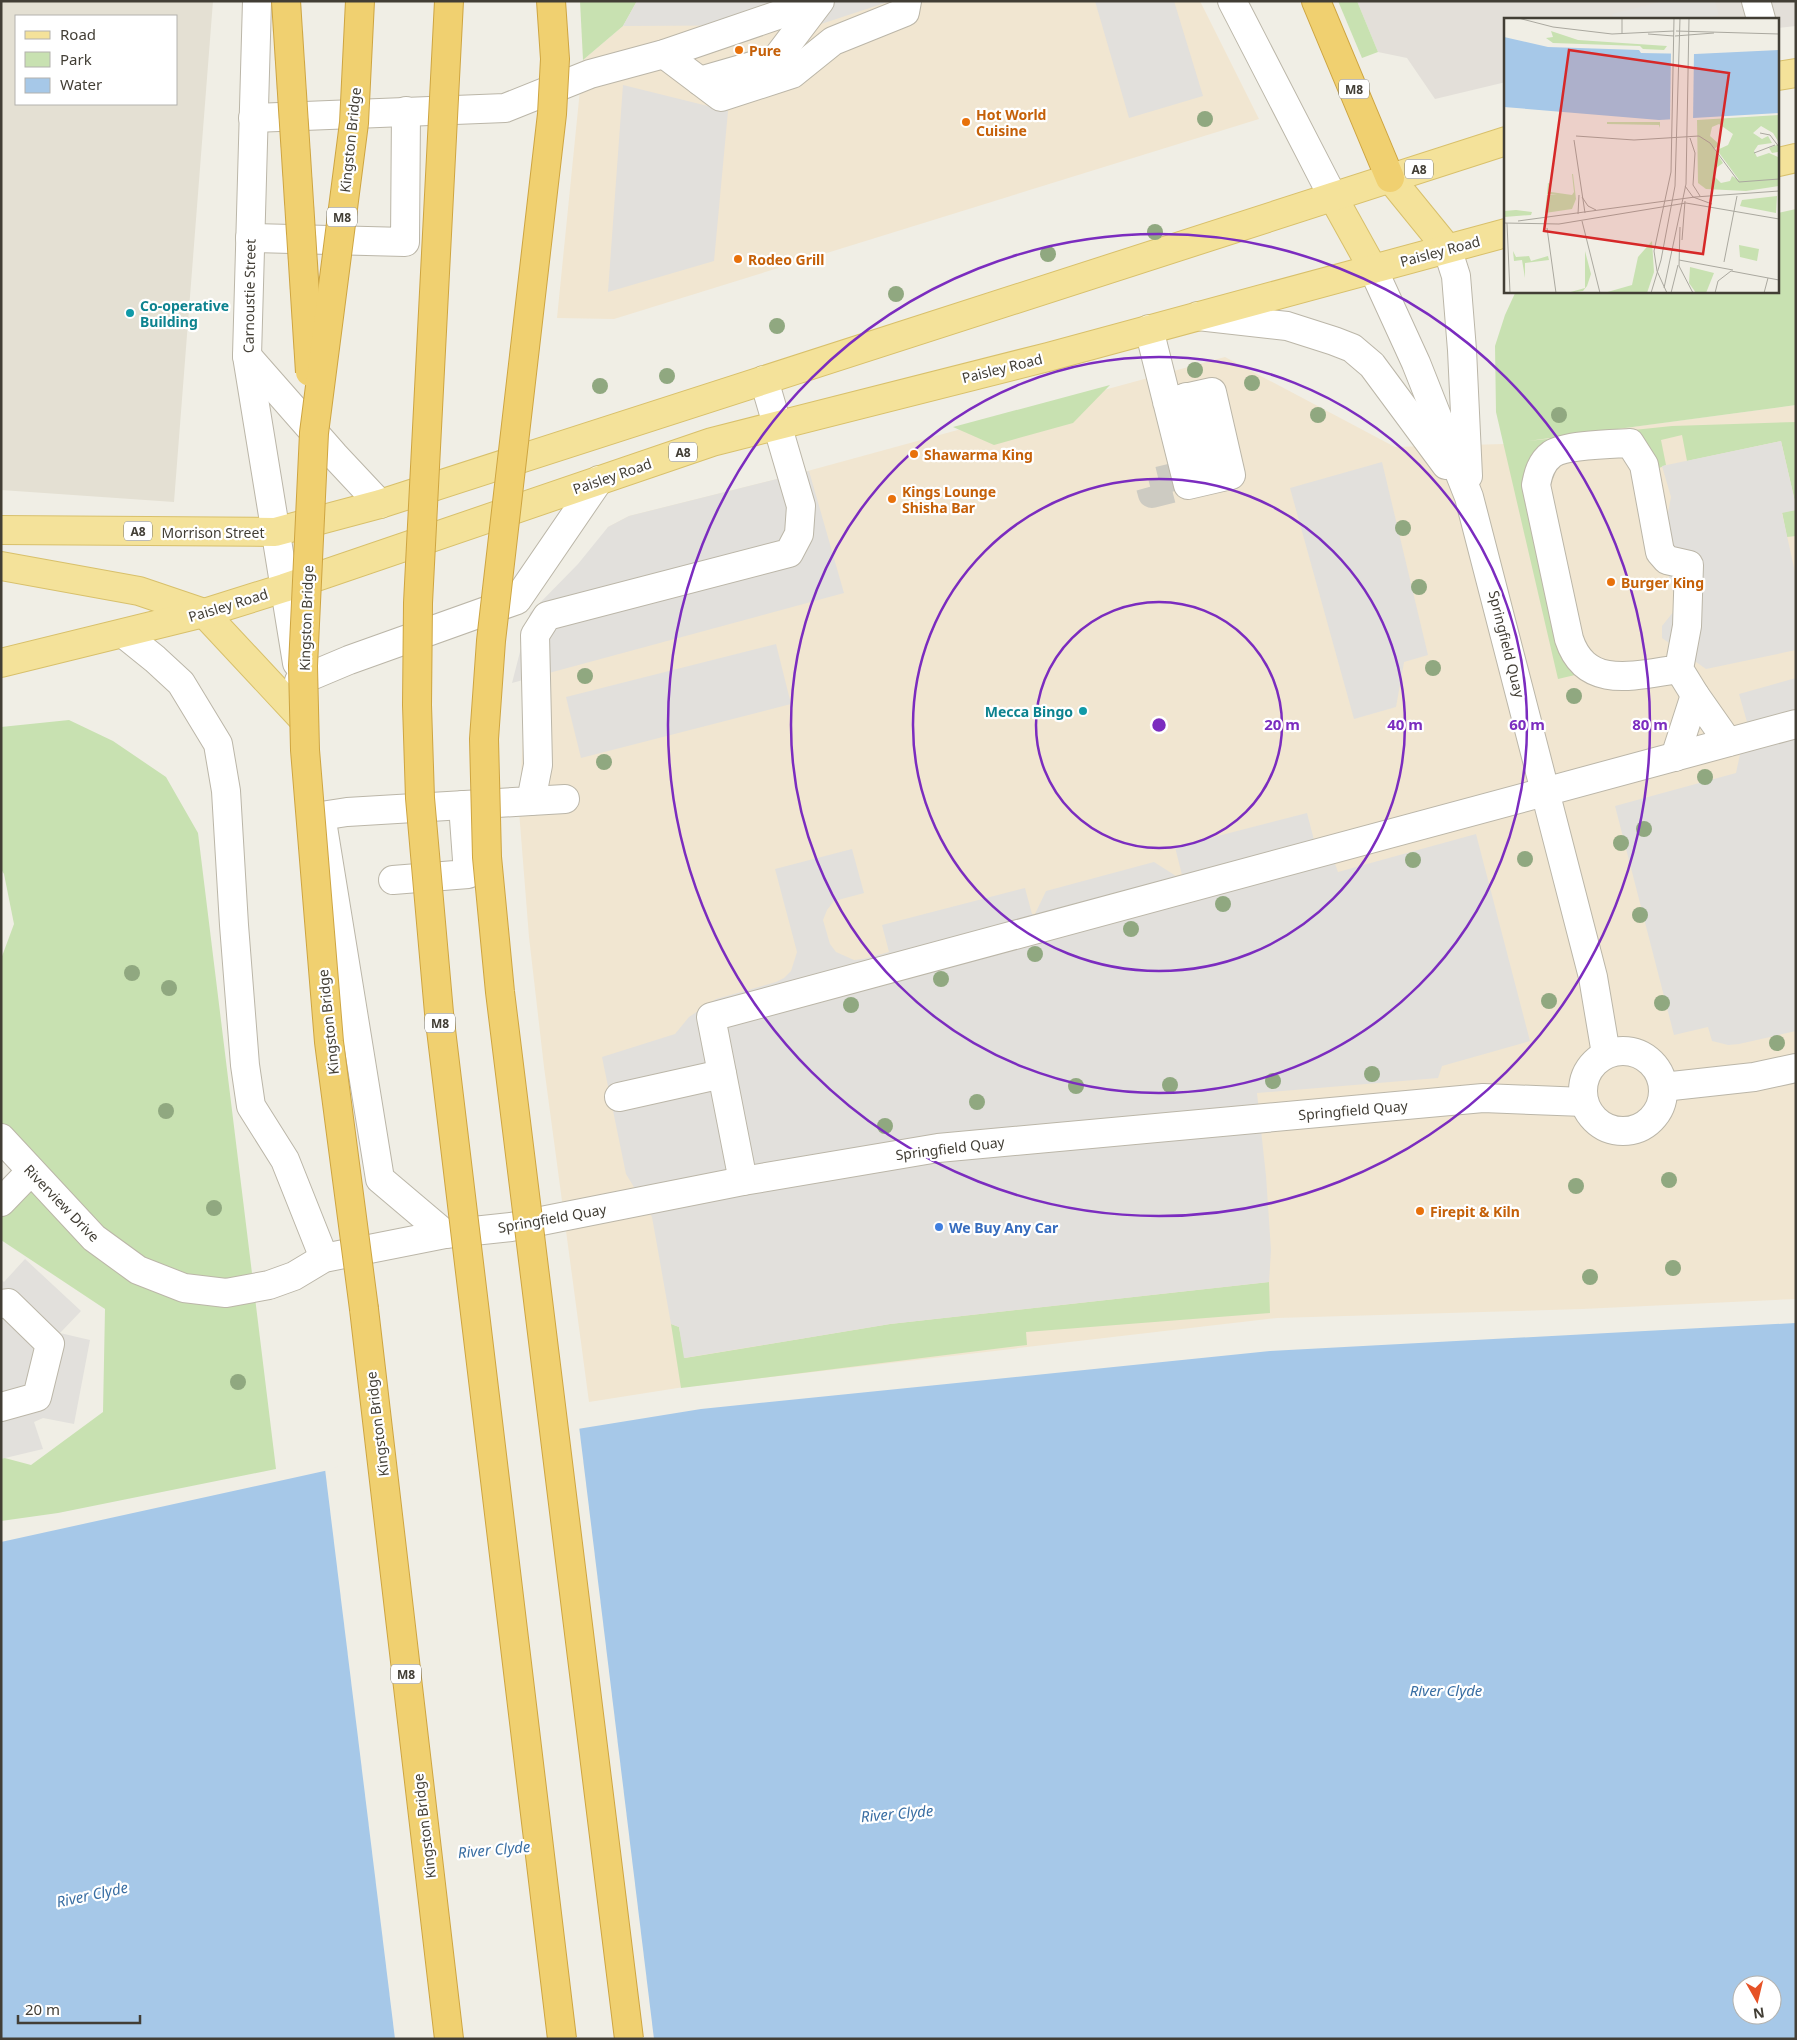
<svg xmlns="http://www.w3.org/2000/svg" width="1797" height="2040" font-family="'Noto Sans',sans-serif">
  <rect width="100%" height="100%" fill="#f0eee5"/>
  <path fill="#e4e0d3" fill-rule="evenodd" d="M1,1H213L174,502L1,490ZM16,16H176V104H16Z"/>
  <g fill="#f1e6d1">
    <polygon points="637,1 1200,1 1259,119 614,319 557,318 583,60 623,26"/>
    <polygon points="1225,357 1395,447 1504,444 1796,405 1796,1299 1582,1309 1277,1318 684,1387 589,1402 544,1067 529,937 519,811 526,680 608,527 629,516 793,475"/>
  </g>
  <polygon fill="#e3dfd9" points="1357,1 1796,1 1796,26 1778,28 1778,19 1506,19 1506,82 1435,99 1407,58 1378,52"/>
  <g fill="#c8e1b1">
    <polygon points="580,1 637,1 623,26 583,60"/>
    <polygon points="1338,1 1357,1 1378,52 1362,58"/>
    <path d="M1796,209V405L1528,441L1672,426L1796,422V506L1781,441L1687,461L1682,435L1661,440L1666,465L1650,472L1641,437L1537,452C1527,463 1523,472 1522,487L1558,649L1562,659L1575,675L1558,679L1496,412L1495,346L1505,315L1516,291H1778V213Z"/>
    <polygon points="1110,385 1073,423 994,445 953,427"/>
    <polygon points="1796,510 1796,536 1787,537 1782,512"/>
    <polygon points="69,720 113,741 166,777 198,833 276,1469 58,1513 1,1521 1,1457 31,1465 103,1412 105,1309 1,1240 1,1217 45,1174 1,1126 1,959 14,924 4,874 1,869 1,727"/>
    <polygon points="1269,1282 1270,1313 1026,1332 1027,1345 681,1388 671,1324 679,1327 685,1358 890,1324"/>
  </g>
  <g fill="#e2e0dc">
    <polygon points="637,1 891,1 818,25 623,26"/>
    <polygon points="1095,1 1174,1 1203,96 1129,118"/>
    <polygon points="1663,1 1715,1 1719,15 1702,19 1613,19 1612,14"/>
    <polygon points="623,85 728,111 714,261 608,292"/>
    <polygon points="1781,441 1796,506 1796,510 1782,513 1796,577 1796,650 1706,669 1662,638 1662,626 1674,611 1676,604 1668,572 1667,518 1671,497 1662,466"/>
    <polygon points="1382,462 1428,655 1404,662 1396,707 1354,719 1290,488"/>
    <polygon points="809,471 844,593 512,683 530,613 578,564 608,527 629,516"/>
    <polygon points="776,644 791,704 581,758 566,697"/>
    <polygon points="1796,678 1796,1031 1739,1044 1728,1045 1712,1041 1708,1027 1674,1035 1615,806 1736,773 1747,722 1739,694"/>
    <polygon points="1307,813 1314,840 1329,847 1338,872 1476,834 1530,1041 1442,1066 1438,1078 1257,1093 1266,1176 1271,1250 1269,1282 890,1324 684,1358 679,1327 671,1324 652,1217 626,1174 602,1057 675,1034 689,1017 716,999 776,982 784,978 791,971 797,952 775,869 852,849 864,893 834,901 827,910 823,920 830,944 836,952 854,960 863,959 889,952 882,925 1025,888 1032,914 1035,914 1046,891 1154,862 1176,876 1182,875 1175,847"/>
    <polygon points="25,1259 81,1311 60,1333 90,1340 74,1424 43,1418 34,1422 43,1449 1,1459 1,1279 4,1282"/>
  </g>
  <path fill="#a6c8e8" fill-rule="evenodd" d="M1796,1323V2039H1V1542L338,1468L701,1409L1270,1351ZM1742,1985H1772V2015H1742Z"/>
  <polygon fill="#f0eee5" points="579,1426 654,2039 395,2039 325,1469"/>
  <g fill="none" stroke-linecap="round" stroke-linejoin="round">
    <polyline stroke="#cdcbc2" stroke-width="28" stroke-dasharray="28 14" stroke-linecap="butt" points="1186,474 1149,483 1152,494 1188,485"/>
    <g stroke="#bbb6a8" stroke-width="30">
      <g id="minor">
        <polyline points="257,1 247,356 297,663"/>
        <polyline points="1232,1 1333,197"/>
        <polyline points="1756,1 1761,19"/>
        <polyline points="664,54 721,97 792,74 833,41 905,12 907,1"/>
        <polyline points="700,81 776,59 820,1"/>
        <polyline points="253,118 505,108 590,74 664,54 819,1"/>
        <polyline points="250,238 405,242 406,111"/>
        <polyline points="1447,248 1456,276 1462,350 1468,476"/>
        <polyline points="1373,269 1416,363 1469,497 1593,977 1606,1054"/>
        <polyline points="1198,316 1287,326 1334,341 1352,348 1372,365 1446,465"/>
        <polyline points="1149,329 1188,485 1231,475 1212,392 1167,402"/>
        <polyline points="247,356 334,455 380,504"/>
        <polyline points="1186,397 1202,464"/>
        <polyline points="124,634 155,659 181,683 218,744 226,791 234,925 245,1065 251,1106 285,1160 324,1258"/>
        <path d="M1679,669C1636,675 1586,691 1569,639L1536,485C1538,474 1541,462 1552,454C1565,445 1612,444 1630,443L1644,465L1660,552L1667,560L1689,565L1687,626L1679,669L1695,695"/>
        <polyline points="299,681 349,660 517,600 599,480"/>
        <polyline points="1675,757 1695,695 1728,742"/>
        <polyline points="531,801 565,799"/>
        <polyline points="321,816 347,812 531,801 538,765 535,635 547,616 789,553 799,534 801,506 764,380"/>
        <polyline points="322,821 380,1179 445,1234"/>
        <polyline points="393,880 468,874 463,805"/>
        <circle cx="1623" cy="1091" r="40"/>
        <polyline points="1663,1087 1754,1077 1796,1068"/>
        <polyline points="619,1097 722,1074"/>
        <polyline points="1,1138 94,1238 138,1270 184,1288 226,1293 269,1285 294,1276 324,1258 445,1234 511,1227 743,1181 938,1148 1483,1098 1584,1102"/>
        <polyline points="743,1181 711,1017 1796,724"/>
        <polyline points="1,1202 31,1171"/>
        <polyline points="1,1304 8,1303 50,1344 37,1397 1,1407"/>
      </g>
    </g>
    <g stroke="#d8c06b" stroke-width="30">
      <g id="major">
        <polyline points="1778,76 1796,73"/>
        <polyline points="1778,162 1796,158"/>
        <polyline points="1390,178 1447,248"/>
        <polyline points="1333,197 1373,269"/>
        <polyline points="1,530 275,532 380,504 1506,141"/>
        <polyline points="1,566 139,591 204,613 301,717"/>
        <polyline points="1,663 204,613 284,588 712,442 1048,357 1506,233"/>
      </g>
    </g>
    <g stroke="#cea541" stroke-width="30">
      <g id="highway">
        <polyline points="1316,1 1390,178"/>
        <polyline points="364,1309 449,2039"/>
      </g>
    </g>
    <use href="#minor" stroke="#fff" stroke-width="28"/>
    <use href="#major" stroke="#f4e29a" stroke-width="28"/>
    <use href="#highway" stroke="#f0d070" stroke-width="28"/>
    <g stroke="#cea541" stroke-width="30" stroke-linecap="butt">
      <g id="highway-bridge">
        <polyline points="286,1 310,372"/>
        <polyline points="360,1 354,123 314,433 303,666 305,750 329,1042 364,1309"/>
        <polyline points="449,1 418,603 417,705 420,798 439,1013 562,2039"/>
        <polyline points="551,1 555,59 552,114 491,641 484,739 487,857 500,992 629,2039"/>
      </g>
    </g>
    <use href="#highway-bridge" stroke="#f0d070" stroke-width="28"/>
  </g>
  <g fill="#90a880">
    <circle cx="1205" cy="119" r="8"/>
    <circle cx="1155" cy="232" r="8"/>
    <circle cx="1048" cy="254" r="8"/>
    <circle cx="896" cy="294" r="8"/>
    <circle cx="777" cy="326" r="8"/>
    <circle cx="1195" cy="370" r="8"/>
    <circle cx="667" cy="376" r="8"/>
    <circle cx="1252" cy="383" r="8"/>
    <circle cx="600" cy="386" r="8"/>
    <circle cx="1318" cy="415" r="8"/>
    <circle cx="1559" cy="415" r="8"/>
    <circle cx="1403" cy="528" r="8"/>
    <circle cx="1419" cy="587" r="8"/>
    <circle cx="1433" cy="668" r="8"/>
    <circle cx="585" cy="676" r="8"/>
    <circle cx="1574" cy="696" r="8"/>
    <circle cx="604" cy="762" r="8"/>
    <circle cx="1705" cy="777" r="8"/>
    <circle cx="1644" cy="829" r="8"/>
    <circle cx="1621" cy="843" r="8"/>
    <circle cx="1525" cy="859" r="8"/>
    <circle cx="1413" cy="860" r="8"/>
    <circle cx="1223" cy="904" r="8"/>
    <circle cx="1640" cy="915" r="8"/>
    <circle cx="1131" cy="929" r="8"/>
    <circle cx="1035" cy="954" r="8"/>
    <circle cx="132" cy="973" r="8"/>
    <circle cx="941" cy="979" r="8"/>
    <circle cx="169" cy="988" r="8"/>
    <circle cx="1549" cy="1001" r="8"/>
    <circle cx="1662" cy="1003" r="8"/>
    <circle cx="851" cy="1005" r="8"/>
    <circle cx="1777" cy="1043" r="8"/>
    <circle cx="1372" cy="1074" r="8"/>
    <circle cx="1273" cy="1081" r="8"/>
    <circle cx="1170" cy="1085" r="8"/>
    <circle cx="1076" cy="1086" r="8"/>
    <circle cx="977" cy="1102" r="8"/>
    <circle cx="166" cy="1111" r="8"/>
    <circle cx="885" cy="1126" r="8"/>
    <circle cx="1669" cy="1180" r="8"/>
    <circle cx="1576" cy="1186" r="8"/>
    <circle cx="214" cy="1208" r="8"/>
    <circle cx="1673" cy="1268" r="8"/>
    <circle cx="1590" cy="1277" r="8"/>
    <circle cx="238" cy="1382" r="8"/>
  </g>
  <g fill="none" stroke="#7b2cbf" stroke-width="2.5">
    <circle cx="1159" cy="725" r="123"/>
    <circle cx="1159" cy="725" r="246"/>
    <circle cx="1159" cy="725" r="368"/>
    <circle cx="1159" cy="725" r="491"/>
  </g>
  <g fill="#e8710a" stroke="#fff" stroke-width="2">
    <circle cx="739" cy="50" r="5"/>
    <circle cx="966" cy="122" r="5"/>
    <circle cx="738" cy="259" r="5"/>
    <circle cx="914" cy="454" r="5"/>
    <circle cx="892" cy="499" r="5"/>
    <circle cx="1611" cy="582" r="5"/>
    <circle cx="1420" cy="1211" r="5"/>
  </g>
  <g fill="#0f9aa8" stroke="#fff" stroke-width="2">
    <circle cx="130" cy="313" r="5"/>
    <circle cx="1083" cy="711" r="5"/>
  </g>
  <circle fill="#3f7fe0" stroke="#fff" stroke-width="2" cx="939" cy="1227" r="5"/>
  <g text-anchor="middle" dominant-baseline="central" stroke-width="4.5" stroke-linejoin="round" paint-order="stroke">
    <g fill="#fff" stroke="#7b7872" stroke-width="1">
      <rect x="1339" y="79.5" width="30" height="19" rx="4"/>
      <rect x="1405" y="159.5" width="28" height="19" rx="4"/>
      <rect x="327" y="207.5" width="30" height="19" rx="4"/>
      <rect x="669" y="442.5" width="28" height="19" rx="4"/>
      <rect x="124" y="521.5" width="28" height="19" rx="4"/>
      <rect x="425" y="1013.5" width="30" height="19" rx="4"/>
      <rect x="391" y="1664.5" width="30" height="19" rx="4"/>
    </g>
    <g font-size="12" font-weight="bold" fill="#423e35">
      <text x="1354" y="89">M8</text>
      <text x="1419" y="169">A8</text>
      <text x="342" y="217">M8</text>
      <text x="683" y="452">A8</text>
      <text x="138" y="531">A8</text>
      <text x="440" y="1023">M8</text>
      <text x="406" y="1674">M8</text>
    </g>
    <g font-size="14" font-weight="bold" fill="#c56008" stroke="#fff" text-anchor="start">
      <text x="749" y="50">Pure</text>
      <text x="976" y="114">Hot World<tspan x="976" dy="16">Cuisine</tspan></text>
      <text x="748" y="259">Rodeo Grill</text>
      <text x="924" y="454">Shawarma King</text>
      <text x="902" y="491">Kings Lounge<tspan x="902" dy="16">Shisha Bar</tspan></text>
      <text x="1621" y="582">Burger King</text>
      <text x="1430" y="1211">Firepit &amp; Kiln</text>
    </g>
    <g font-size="14" fill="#423e35" stroke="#fff">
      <text transform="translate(350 140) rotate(-84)">Kingston Bridge</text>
      <text transform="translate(1440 251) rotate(-15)">Paisley Road</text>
      <text transform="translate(249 296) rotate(-89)">Carnoustie Street</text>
      <text transform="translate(1002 368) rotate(-14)">Paisley Road</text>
      <text transform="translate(612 476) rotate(-19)">Paisley Road</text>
      <text x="213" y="532">Morrison Street</text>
      <text transform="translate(228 605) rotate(-17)">Paisley Road</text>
      <text transform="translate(306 618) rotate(-88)">Kingston Bridge</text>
      <text transform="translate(1507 644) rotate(76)">Springfield Quay</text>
      <text transform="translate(328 1022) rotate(-96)">Kingston Bridge</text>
      <text transform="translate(1353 1110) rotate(-5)">Springfield Quay</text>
      <text transform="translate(950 1148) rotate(-7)">Springfield Quay</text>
      <text transform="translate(62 1203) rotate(46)">Riverview Drive</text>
      <text transform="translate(552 1218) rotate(-10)">Springfield Quay</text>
      <text transform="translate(377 1424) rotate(-97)">Kingston Bridge</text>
      <text transform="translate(424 1826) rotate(-97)">Kingston Bridge</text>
    </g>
    <g font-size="14" font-weight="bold" fill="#0d838f" stroke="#fff" text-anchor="start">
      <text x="140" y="305">Co-operative<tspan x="140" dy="16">Building</tspan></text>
      <text x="1073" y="711" text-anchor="end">Mecca Bingo</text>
    </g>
    <g font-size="14" font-weight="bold" fill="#366cbe" stroke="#fff" text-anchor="start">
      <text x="949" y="1227">We Buy Any Car</text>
    </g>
    <g font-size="15" font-style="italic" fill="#396ea3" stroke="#fff">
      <text x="1446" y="1690">River Clyde</text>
      <text transform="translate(897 1813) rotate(-5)">River Clyde</text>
      <text transform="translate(494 1849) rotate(-5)">River Clyde</text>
      <text transform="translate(92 1894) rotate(-12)">River Clyde</text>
    </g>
  </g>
  <g transform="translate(1504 18)">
    <rect width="275" height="275" fill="#f0eee5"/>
    <path d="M47,13L74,22L163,28L160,32L139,31L136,28L49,25L42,20L49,19ZM275,97V125L269,115L257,108L249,115L258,121L264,118L268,125L254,127L250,133L253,139L265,135L274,139V134L268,135L265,130L275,126V168L242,173L202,171L194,165L193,102ZM215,106L229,116L224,127L213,132L235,162L228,158L226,163L217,165L210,158L212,150L219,145L210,131L216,127L206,118L208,109ZM103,104H156V110L155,107L103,106ZM68,156H69L72,181L68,191L41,195L43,177H53L43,176L44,165L47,166V174L68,177L70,174ZM273,178L272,195L236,188L238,182ZM12,192L28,194L27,197L0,199V193ZM148,223L150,254L143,275H100L128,267L134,239ZM235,227L255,231L253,243L236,239ZM9,233L12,239L25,238L27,243L44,238L45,242L21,245V260L18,242L10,243ZM81,233L87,256L83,268L79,273L63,275L81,270ZM186,249L210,255L202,275H192L185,265Z" fill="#c8e1b1" fill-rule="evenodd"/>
    <path d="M0,19L44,29L135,32L137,35L191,36L275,32V95L155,102L0,89Z" fill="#a6c8e8"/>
    <path d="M167,33L190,34L189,104H166Z" fill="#f0eee5"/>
    <path fill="none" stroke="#aaa89f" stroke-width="1" d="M14,0L49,9L108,16L170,13M118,0V16M172,13L275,16M144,16L170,18M171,18L210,15M256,115L266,117L275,129M72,118L130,122L195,118L206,125L235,164L275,161M186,120L191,135L189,167L196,178M70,122L81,195M250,135L271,127M181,168L189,179L208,186M78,179L84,188L92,192M74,196L75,177M14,203L191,179L275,173M78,203L96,275M0,205L55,206L182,185L275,201M3,205L6,275M176,209L175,248L189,275M43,210L52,275M178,222L181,183M175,242L229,252M220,244L233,178M160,270L182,166L185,0M147,275L157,242L171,168L176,0M163,275L153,253L150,233L167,154L170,0M167,275L174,247M211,275L214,263L227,253L275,262M260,275L264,260"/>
    <path fill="#d62828" fill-opacity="0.15" stroke="#d62828" stroke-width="2.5" d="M65,32L225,55L199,236L40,213Z"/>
    <rect width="275" height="275" fill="none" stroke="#423e35" stroke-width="2.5"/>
  </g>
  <circle cx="1159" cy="725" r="8" fill="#7b2cbf" stroke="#fff" stroke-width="2.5"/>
  <g font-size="15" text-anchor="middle" font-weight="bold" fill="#7b2cbf" stroke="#fff" stroke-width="4.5" stroke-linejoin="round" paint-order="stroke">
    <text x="1282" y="730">20 m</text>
    <text x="1405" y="730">40 m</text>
    <text x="1527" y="730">60 m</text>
    <text x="1650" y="730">80 m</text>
  </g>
  <rect width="1797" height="2040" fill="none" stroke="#423e35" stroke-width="5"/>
  <rect x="15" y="15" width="162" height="90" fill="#ffffff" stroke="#b3b2ae"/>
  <rect x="25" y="31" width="25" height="8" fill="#f4e29a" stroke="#b3b2ae"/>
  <text x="60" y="40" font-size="15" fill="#423e35">Road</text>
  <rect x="25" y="52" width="25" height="15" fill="#c8e1b1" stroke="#b3b2ae"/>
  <text x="60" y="65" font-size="15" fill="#423e35">Park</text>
  <rect x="25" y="78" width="25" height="15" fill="#a6c8e8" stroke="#b3b2ae"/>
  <text x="60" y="90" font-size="15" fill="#423e35">Water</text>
  <g transform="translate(1757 2000) rotate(172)"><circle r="24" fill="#ffffff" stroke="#b3b2ae"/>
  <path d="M0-4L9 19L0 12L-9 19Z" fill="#e65226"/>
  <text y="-8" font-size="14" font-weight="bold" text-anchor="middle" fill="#423e35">N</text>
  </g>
  <path d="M18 2015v8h122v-8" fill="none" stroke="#423e35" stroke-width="2.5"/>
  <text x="25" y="2015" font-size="15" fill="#423e35" stroke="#ffffff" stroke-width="4" paint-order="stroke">20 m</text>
</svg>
